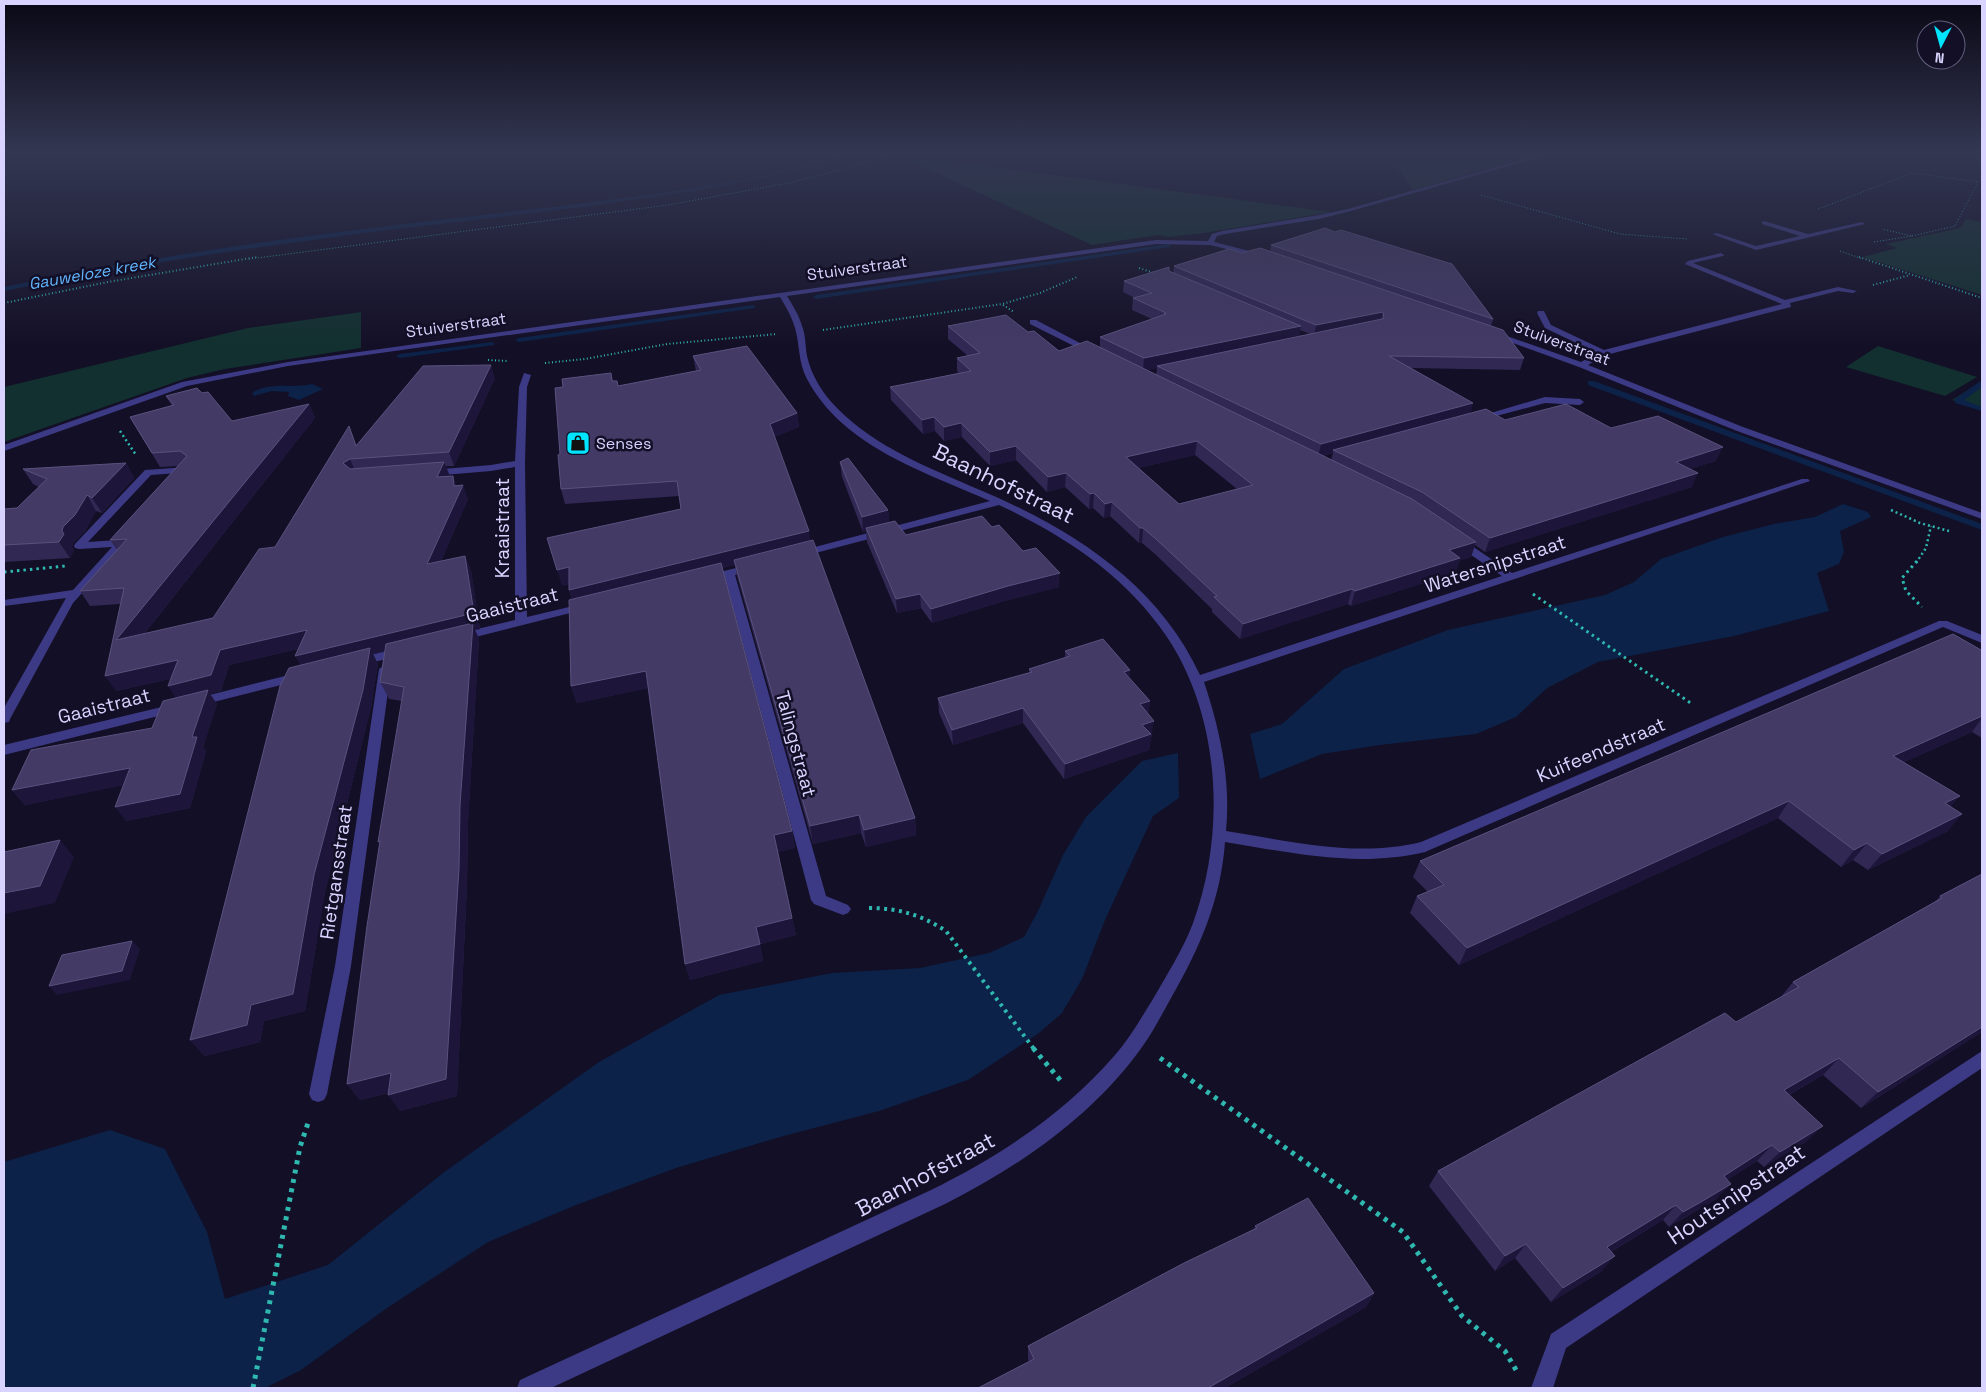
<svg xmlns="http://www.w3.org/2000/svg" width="1986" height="1392" font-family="'Space Grotesk',sans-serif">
  <rect width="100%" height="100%" fill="#130f26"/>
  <g fill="#12302f">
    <polygon points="1387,152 1544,152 1413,190"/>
    <polygon points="918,157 1331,212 1204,233 1168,237 1158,235 1092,245 911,161"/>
    <polygon points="1966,219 1982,222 1982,295 1863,257 1897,248 1886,244 1960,228"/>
    <polygon points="361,312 361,348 225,369 187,378 4,442 4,387 248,328"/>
    <polygon points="1878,346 1977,377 1945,396 1846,367"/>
    <polygon points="1982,381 1982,410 1952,400"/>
  </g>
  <g fill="#0c2248">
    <path d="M312,384L323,389L299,400L288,396L289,392L272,391L254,396L252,393C270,381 293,389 312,384Z"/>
    <polygon points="1843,504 1868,512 1871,517 1840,531 1844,552 1839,564 1817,573 1829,611 1734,636 1598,662 1547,688 1516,717 1476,734 1380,745 1322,754 1260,779 1250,734 1282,724 1344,669 1448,630 1605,595 1634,582 1661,559 1723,537 1774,524 1815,517"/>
    <polygon points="1178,753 1179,798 1153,816 1105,920 1082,979 1062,1013 1039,1033 968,1080 879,1111 780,1137 676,1168 576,1205 488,1242 387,1308 301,1370 265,1388 4,1388 4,1162 110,1130 165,1149 207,1232 225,1299 328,1265 443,1173 599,1062 719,995 832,973 920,968 989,953 1024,937 1038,911 1063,855 1086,817 1142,761"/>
  </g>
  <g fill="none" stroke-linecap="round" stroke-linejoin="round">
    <g fill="#0c2248" fill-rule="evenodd">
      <path d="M856,152H863L776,175L693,191L583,207L364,233L233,251L118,269L4,291V287C123,262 243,244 364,229C492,213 620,202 747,179C784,172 820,161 856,152Z"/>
      <polygon points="1168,244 1170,245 1170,247 816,299 813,297 816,295"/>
      <polygon points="753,305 755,306 755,308 519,342 515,340 519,338"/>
      <polygon points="492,342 494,343 494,345 400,358 396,356 400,354"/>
      <polygon points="1588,381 1594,381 1982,524 1982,530 1588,385"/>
      <polygon points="1979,382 1982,382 1982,387 1964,400 1982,407 1982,411 1955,403 1955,399"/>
    </g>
    <g stroke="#2fb8b0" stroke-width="1" stroke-dasharray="1 2" stroke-linecap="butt">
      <polyline points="1385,152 1400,174"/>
      <polyline points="1973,156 1982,163"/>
      <polyline points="1481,195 1620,234 1687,239"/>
      <polyline points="1818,209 1912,173 1978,182"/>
      <polyline points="1912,236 1955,226 1978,182 1982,178"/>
      <polyline points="1874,242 1912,236 1882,229"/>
      <polyline points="1840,251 1863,259"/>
      <polyline points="249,259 668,205 789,183 909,152"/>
    </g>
    <g stroke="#2fb8b0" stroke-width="2" stroke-dasharray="1 2.5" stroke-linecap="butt">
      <polyline points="1859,257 1982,298"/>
      <polyline points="1139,268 1154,273"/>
      <polyline points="1873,285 1910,275"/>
      <polyline points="4,303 108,282 257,257"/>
      <polyline points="1003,305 1014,312"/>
      <polyline points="823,330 1002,304 1040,293 1077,277"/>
      <polyline points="488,360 509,361"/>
      <polyline points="545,363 585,359 667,344 777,334"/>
    </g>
    <g stroke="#2fb8b0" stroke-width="2.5" stroke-dasharray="2 3" stroke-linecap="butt">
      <polyline points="120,431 136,455"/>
      <polyline points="1891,510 1920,523 1949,531"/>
      <polyline points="1916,563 1926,548 1931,526"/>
    </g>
    <g stroke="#2fb8b0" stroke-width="3" stroke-dasharray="2.5 4" stroke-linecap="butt">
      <polyline points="1917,561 1902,578 1906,591 1922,607"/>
      <polyline points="4,572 66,566"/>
      <polyline points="1533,594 1692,704"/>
    </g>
    <path stroke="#2fb8b0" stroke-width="4" stroke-dasharray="3 4.5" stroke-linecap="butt" d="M869,908C898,908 922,915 946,931L1034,1049"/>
    <g stroke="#2fb8b0" stroke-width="5" stroke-dasharray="4 5.5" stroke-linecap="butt">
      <polyline points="1033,1048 1061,1081"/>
      <polyline points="1160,1058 1403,1232 1462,1316 1505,1351 1516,1370"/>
      <polyline points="253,1388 300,1147 309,1120"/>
    </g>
    <g fill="#3d3a85" fill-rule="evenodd">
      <path d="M1549,152H1557L1351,211L1319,219L1225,234L1217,236L1214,242L1265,255V257L1263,258L1210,245L1156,244L787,296C793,306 799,315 802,326C806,336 805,346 807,356C811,375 823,394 837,408C876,448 930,468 980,490C1070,528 1157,582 1200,675L1502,576L1455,544L1454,542L1455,540H1463L1512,573L1802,479H1808L1810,481L1204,682C1220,730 1231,780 1226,831C1290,841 1356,858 1421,842L1939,621H1947L1982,635V643L1943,627L1425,852C1358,868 1292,853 1225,842C1221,899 1200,948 1171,998C1162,1014 1153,1032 1142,1047C1093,1116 1020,1166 945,1204L551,1388H517L520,1380L931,1190C1000,1156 1065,1113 1115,1055C1130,1038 1141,1018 1153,999C1167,974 1183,950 1193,923C1226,833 1221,718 1167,637C1125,575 1065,536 999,505L804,556H796L795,554L796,552L990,501C925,472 843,447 807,379C798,362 800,345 795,328C792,317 786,307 780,297L288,366L187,386L7,450L4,451V445L182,382L288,362L1156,240L1208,241L1212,234L1222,231L1319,215L1348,209Z"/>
      <polygon points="1764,221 1808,234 1862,222 1865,224 1756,250 1712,234 1717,233 1756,246 1800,236 1762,224 1762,222"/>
      <polygon points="1721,253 1724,255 1723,256 1693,263 1785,300 1838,287 1857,291 1853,293 1838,291 1790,303 1791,307 1606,355 1588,365 1743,427 1982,513 1982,519 1737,431 1579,367 1491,335 1498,333 1581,362 1597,353 1545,328 1537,313 1538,311 1544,311 1551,325 1604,350 1782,304 1685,264 1688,261"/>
      <polygon points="1030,320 1036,320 1097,352 1090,354 1030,324"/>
      <polygon points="524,373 531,375 527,387 525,463 527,617 586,603 592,606 590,608 460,641 456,640 454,637 456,634 515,620 515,467 491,471 431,476 426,473 431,470 491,465 515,461 519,387"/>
      <polygon points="1545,397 1580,399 1584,402 1580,405 1545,403 1478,421 1474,418"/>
      <polygon points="188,467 193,470 191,472 151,475 88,542 119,540 128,533 133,536 73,603 10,719 9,722 4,723 4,708 66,598 4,606 4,600 73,590 112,547 79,549 75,548 74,546 75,544 145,470"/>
      <polygon points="752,564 757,567 756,569 735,575 826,896 848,905 851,909 848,913 843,915 814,904 811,900 725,577 708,581 703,578 704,576"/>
      <polygon points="399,648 405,652 403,655 358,666 352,662 354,659"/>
      <polygon points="385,665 391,669 351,966 327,1094 324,1100 318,1102 312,1100 309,1094 335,966 379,669"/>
      <polygon points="297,673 301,674 303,677 301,680 198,706 192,702 194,699"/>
      <polygon points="174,704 180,708 178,711 4,755 4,745"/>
      <polygon points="1982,1051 1982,1068 1566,1348 1553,1388 1531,1388 1551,1334"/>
    </g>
  </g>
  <g fill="#312854" fill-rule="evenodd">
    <path d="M1271,245L1493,319L1491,326L1524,358L1520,370L1411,368L1470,413L1505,420L1611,428L1716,461L1690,469L1692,487L1485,552L1475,545L1471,557L1460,560L1455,573L1351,606L1348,604L1240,639L1212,612V609L1155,554L1142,543H1139L1110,516L1104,518L1093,508L1089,509L1065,487L1047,492L1016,460L990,466L962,437L944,441L935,431L923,434L891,400L890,387L959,373L957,371V358L968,356L948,339V326L1028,332L1059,351L1100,347V337L1152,319L1132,310L1133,298H1135L1123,292L1124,281L1169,271L1173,273L1174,266L1242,253L1270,251ZM1300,330L1310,334L1299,336ZM1157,368L1156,375L1147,370ZM1333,453L1331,460L1323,456ZM1195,455L1237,489L1179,504L1138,468Z"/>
    <polygon points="693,356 797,413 799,427 774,437 810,541 915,818 916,835 866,847 861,833 813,844 737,576 735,565 722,568 792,831 795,848 777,852 796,935 760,944 763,961 690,980 685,964 648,688 577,703 571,686 572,599 569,590 569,584 562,586 681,509 679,496 565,504 561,489 560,454 563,387 611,373 613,381 617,381 618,386 696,371"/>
    <polygon points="495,378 454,466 446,466 449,476 453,476 456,486 468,499 441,561 465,556 471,571 480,629 475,630 479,639 468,822 467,885 457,1096 400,1111 388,1093 360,1100 347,1084 402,701 389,699 380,682 385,651 373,654 378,664 371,707 325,892 305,1011 264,1021 260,1042 205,1056 190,1040 300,665 298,649 229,665 221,691 210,694 217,704 203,747 206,751 190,808 126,821 123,785 25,805 12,790 152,728 176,698 170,679 116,691 120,604 90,606 80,591 117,550 110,540 178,466 160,467 130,417 172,406 166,396 202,393 232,421 309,404 315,418 144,634 213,618 275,547 349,426 356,445"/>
    <polygon points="840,462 888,510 889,522 906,535 992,527 1023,551 1059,587 1008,600 932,623 921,608 897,613 867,542 866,531 863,532 842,477"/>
    <polygon points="126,463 134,478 102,513 96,511 85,531 73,543 72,547 74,550 70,558 4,562 4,509 17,508 39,487 33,484 23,469"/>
    <polygon points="1982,649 1982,738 1972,732 1904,762 1951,807 1948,831 1868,870 1853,860 1841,867 1778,818 1459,965 1410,913 1417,896 1428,892 1413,877 1420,861"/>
    <polygon points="1065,651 1130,670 1129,678 1150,701 1148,715 1152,736 1151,737 1149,750 1064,779 1023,723 953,745 939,713 938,698 1029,673 1029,669 1065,658"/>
    <polygon points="1982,874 1982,1032 1861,1108 1823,1075 1789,1095 1807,1141 1764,1167 1757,1161 1727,1180 1716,1199 1686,1217 1669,1227 1663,1220 1611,1252 1602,1271 1551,1302 1515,1258 1495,1271 1429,1186 1438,1171 1736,1022 1780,998 1793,982 1936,901 1940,896"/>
    <polygon points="1255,1226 1374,1293 1366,1307 1225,1388 978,1388 1029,1362 1028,1359 1028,1346 1254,1229"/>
  </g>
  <g fill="#1d163a">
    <polygon points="1383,312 1380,324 1314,336 1316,325"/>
    <polygon points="1301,326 1299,338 1157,366 1157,368 1143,371 1144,358"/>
    <polygon points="491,365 495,378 454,466 449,452"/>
    <polygon points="1473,403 1470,416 1333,450 1333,453 1318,457 1321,444"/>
    <polygon points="309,404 315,418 127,655 116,640"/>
    <polygon points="797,413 799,427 772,438 770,424"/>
    <polygon points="934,417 935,431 923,434 922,420"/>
    <polygon points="961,423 962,437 944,441 944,427"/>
    <polygon points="1197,441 1195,455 1125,471 1126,457"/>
    <polygon points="1016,446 1016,460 990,466 990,452"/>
    <polygon points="1723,447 1716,461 1670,476 1676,462"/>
    <polygon points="350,459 356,473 343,463"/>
    <polygon points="444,462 450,476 437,477"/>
    <polygon points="126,463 134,478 102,513 92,498"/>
    <polygon points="1066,473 1065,487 1047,492 1048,477"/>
    <polygon points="1698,473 1692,487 1485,552 1490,538"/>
    <polygon points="453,476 458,490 463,485 468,499 433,579 427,564 454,486"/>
    <polygon points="1094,493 1093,508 1089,509 1090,494"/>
    <polygon points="87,495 96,511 85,531 73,543 72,547 74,550 70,558 59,542 62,531 63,527"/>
    <polygon points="1112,502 1110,516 1104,518 1105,504"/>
    <polygon points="888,510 890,525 866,528 866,531 863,532 862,517"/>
    <polygon points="1140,528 1143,528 1142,543 1139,543"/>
    <polygon points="809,531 811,546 734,560 735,565 574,605 569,590"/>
    <polygon points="1476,542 1471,557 1460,560 1455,573 1351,606 1355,591 1449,550"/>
    <polygon points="465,556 471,571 480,629 475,630 479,639 468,822 467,885 457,1096 400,1111 388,1095 460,805 472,630 373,654 378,664 371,707 325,892 305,1011 264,1021 260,1042 205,1056 190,1040 304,671 295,656"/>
    <polygon points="569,567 574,583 562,586 557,570"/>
    <polygon points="1060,573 1059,587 1008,600 932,623 931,609 1008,586"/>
    <polygon points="1352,589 1348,604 1240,639 1243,624"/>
    <polygon points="920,594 921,608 897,613 896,599"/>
    <polygon points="307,630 315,645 229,665 221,691 210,694 217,704 203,747 206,751 190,808 126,821 115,807 192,737 178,701 168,686 220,650"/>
    <polygon points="178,660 188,675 116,691 105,676"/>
    <polygon points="1130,670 1128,685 1124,672"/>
    <polygon points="646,671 650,688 577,703 571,686"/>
    <polygon points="1150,701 1148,716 1140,704"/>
    <polygon points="1023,708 1023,723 953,745 952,730"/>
    <polygon points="1982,716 1982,718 1972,732 1881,772 1893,756"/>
    <polygon points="1154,721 1149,750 1064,779 1065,764 1142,725"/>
    <polygon points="130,768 140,782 25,805 12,790"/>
    <polygon points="1960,796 1946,812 1945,803"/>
    <polygon points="1789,801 1778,818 1459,965 1467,948"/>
    <polygon points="1962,814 1948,831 1868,870 1882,854"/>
    <polygon points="859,815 861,833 813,844 810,826"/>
    <polygon points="915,818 916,835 866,847 864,830"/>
    <polygon points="792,831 795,848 777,852 774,835"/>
    <polygon points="60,840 74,857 55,903 4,914 4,893"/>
    <polygon points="1867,843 1853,860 1841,867 1854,850"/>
    <polygon points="792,918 796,935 760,944 763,961 690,980 685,964 756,927"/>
    <polygon points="132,941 140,949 130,980 57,995 49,986"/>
    <polygon points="1982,1027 1982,1032 1861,1108 1878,1092"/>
    <polygon points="1839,1058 1823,1075 1769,1106 1784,1090"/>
    <polygon points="391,1073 402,1089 360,1100 347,1084"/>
    <polygon points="1823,1126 1807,1141 1764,1167 1780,1152"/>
    <polygon points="1772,1145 1757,1161 1709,1192 1724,1176"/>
    <polygon points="1731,1184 1716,1199 1669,1227 1683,1212"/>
    <polygon points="1676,1205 1663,1220 1594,1262 1607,1247"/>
    <polygon points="1526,1244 1515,1258 1495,1271 1505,1256"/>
    <polygon points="1615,1256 1602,1271 1551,1302 1563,1288"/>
    <polygon points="1374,1293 1366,1307 1225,1388 1208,1388"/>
  </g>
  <g fill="#433a66" stroke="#5a527e" fill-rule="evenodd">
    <polygon points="1325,228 1335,232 1341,230 1452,264 1493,319 1271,245"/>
    <polygon points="1260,248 1503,330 1524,358 1389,356 1473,403 1321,444 1157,366 1382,319 1384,318 1383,312 1316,325 1174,266 1229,249 1242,253"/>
    <polygon points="1169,267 1169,271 1301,326 1144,358 1100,337 1166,314 1164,313 1166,313 1133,298 1152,293 1124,281"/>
    <path d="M1006,315L1028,332L1034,331L1059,351L1087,341L1412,499L1476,542L1449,550L1460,558L1355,591L1352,589L1243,624L1214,597L1217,596L1156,539L1143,528H1140L1112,502L1105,504L1094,493L1090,494L1066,473L1048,477L1016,446L990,452L961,423L944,427L934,417L922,420L890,387L971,371L957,358L980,353L948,326ZM1197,441L1253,485L1179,504L1126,457Z"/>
    <polygon points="747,346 797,413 770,424 809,531 569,590 569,567 557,570 547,538 681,509 677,481 561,489 558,455 560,454 555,388 563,387 562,379 611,373 612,381 617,381 618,386 701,370 693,356"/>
    <polygon points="491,365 449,452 350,459 343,463 350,469 444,462 437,477 453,476 454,486 463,485 427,564 465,556 474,613 295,656 307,630 220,650 211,675 168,686 178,660 105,676 124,588 80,591 127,539 110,540 187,456 180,451 152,453 130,417 174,405 166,396 197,388 202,393 208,392 232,421 309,404 116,640 213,618 259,549 275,547 349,426 356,446 423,366"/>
    <polygon points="1566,404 1611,428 1658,416 1723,447 1676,462 1698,473 1490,538 1422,492 1333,450 1486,409 1505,420"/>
    <polygon points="848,458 888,510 862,517 840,462"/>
    <polygon points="126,463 92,498 87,495 75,515 63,527 62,531 64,534 59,542 4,545 4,509 17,508 47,479 23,469"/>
    <polygon points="982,516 992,527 999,525 1023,551 1036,548 1060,573 1008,586 931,609 920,594 896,599 866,528 895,521 906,535"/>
    <polygon points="813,540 915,818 864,830 859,815 810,826 734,560"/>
    <polygon points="721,563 792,831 774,835 792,918 756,927 760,944 685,964 646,671 571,686 569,600"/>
    <polygon points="473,623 460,805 459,868 446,1079 388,1095 391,1073 347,1084 367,926 380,841 378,842 404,687 380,682 386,644"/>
    <polygon points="1953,634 1981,650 1982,649 1982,716 1893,756 1960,796 1945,803 1962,814 1882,854 1867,843 1854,850 1789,801 1467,948 1417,896 1444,885 1420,861"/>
    <polygon points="1103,639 1130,670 1124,672 1150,701 1140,704 1154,721 1142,725 1151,734 1065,764 1023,708 952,730 938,698 1032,672 1029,669 1070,656 1065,651"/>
    <polygon points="370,648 363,690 314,875 293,994 251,1005 247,1025 190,1040 280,686 289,668"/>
    <polygon points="208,690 192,737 197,737 180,794 115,807 130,768 12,790 31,750 152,728 163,701"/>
    <polygon points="60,840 40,886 4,893 4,852"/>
    <polygon points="1982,874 1982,1027 1878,1092 1839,1058 1784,1090 1823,1126 1780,1152 1772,1145 1724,1176 1731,1184 1701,1202 1683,1212 1676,1205 1607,1247 1615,1256 1563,1288 1526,1244 1505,1256 1438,1171 1725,1013 1736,1022 1799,987 1793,982 1942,898 1940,896"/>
    <polygon points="132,941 122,971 49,986 62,955"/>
    <polygon points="1308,1198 1374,1293 1208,1388 978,1388 1034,1359 1028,1346 1184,1263 1257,1228 1255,1226"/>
  </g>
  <linearGradient id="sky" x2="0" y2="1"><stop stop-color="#0a0815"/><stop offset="0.44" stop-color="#333752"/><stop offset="1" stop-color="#333752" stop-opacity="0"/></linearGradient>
  <rect width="1986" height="347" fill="url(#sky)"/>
  <defs>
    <g id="shop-square" transform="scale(1.25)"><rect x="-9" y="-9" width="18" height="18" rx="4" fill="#00e5ff" stroke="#130f26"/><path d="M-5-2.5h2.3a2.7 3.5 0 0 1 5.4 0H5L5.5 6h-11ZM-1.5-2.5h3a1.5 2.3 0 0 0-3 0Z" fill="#111"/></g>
  </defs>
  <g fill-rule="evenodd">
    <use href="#shop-square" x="578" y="443"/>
  </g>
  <g text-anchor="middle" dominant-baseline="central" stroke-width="5" stroke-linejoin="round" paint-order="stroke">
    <g font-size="16" fill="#d9d4ff" stroke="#130f26">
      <text transform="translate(857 268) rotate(-8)">Stuiverstraat</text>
      <text transform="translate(456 325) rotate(-8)">Stuiverstraat</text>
      <text transform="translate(1562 343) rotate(20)">Stuiverstraat</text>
    </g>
    <g font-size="16" font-style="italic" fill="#62b6ff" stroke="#130f26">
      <text transform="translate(92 273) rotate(-10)">Gauweloze kreek</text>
    </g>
    <g font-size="16" fill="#d9d4ff" stroke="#130f26" text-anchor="start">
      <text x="596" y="443">Senses</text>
    </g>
    <g font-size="19" fill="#d9d4ff" stroke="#130f26">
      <text transform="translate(502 528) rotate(-90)">Kraaistraat</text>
      <text transform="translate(1495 564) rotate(-18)">Watersnipstraat</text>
      <text transform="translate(512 605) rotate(-14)">Gaaistraat</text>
      <text transform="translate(104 706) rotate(-14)">Gaaistraat</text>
      <text transform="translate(796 744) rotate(75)">Talingstraat</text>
      <text transform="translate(1601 750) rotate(-23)">Kuifeendstraat</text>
      <text transform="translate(336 872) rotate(-82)">Rietgansstraat</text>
    </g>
    <g font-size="22" fill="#d9d4ff" stroke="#130f26">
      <text transform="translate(1004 483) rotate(26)">Baanhofstraat</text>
      <text transform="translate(925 1174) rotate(-28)">Baanhofstraat</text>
      <text transform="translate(1736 1194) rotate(-34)">Houtsnipstraat</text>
    </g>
  </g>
  <rect width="1986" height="1392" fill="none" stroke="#d9d4ff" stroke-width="10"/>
  <g transform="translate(1941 45) rotate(186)"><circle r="24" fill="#130f26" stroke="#625e7d"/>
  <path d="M0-4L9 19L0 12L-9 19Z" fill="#00e5ff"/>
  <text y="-8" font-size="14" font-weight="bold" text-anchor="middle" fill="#d9d4ff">N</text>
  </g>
</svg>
